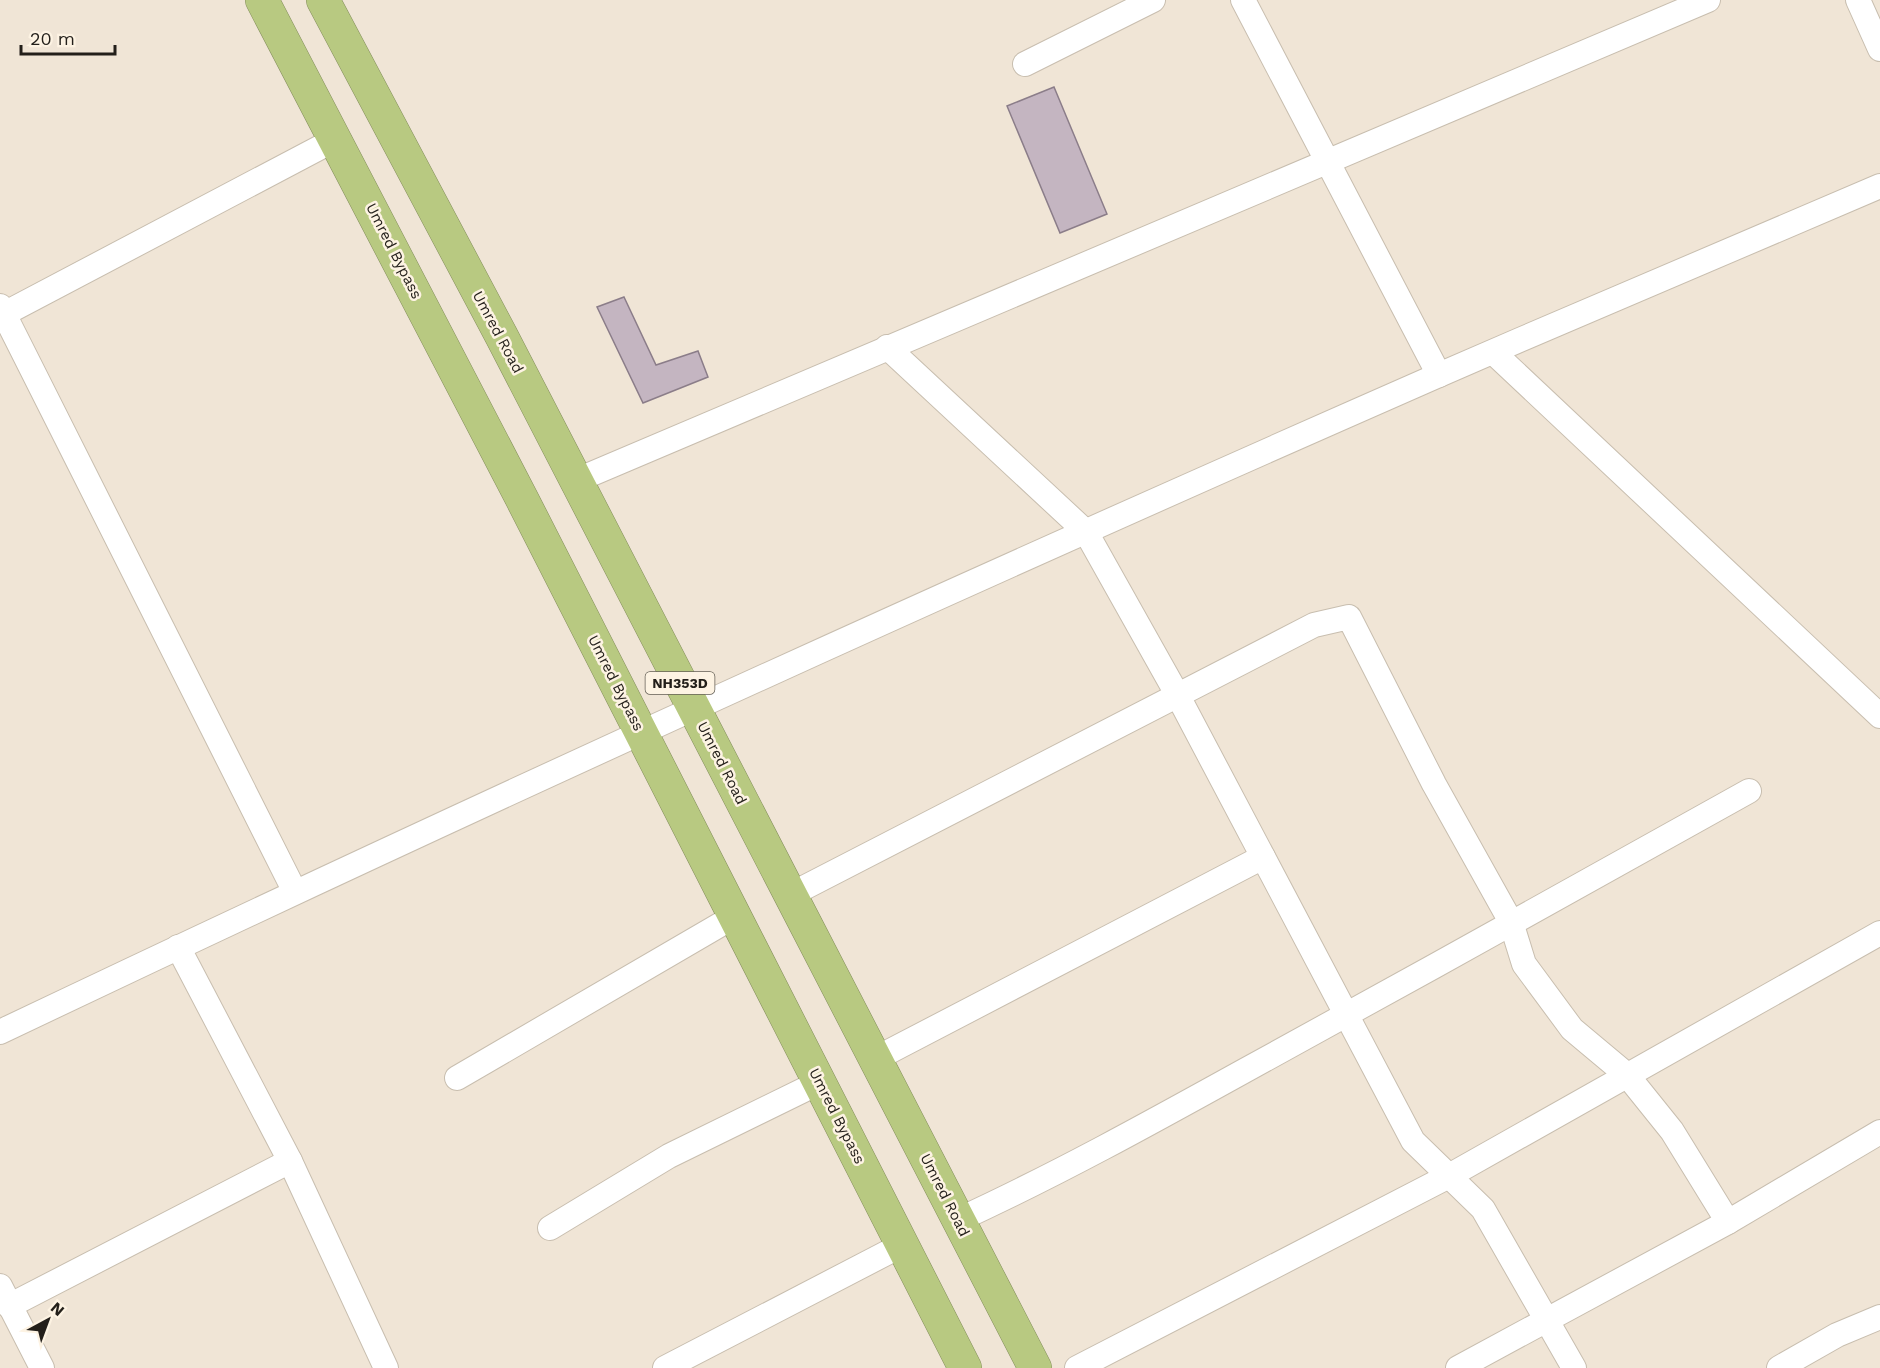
<svg xmlns="http://www.w3.org/2000/svg" width="1880" height="1368" font-family="'Work Sans',sans-serif">
  <rect width="100%" height="100%" fill="#f0e5d6"/>
  <g fill="#c4b5c1" stroke="#8b7d89" stroke-width="1.5">
    <polygon points="1054,87 1107,214 1060,233 1007,106"/>
    <polygon points="624,297 656,365 698,351 708,377 643,403 597,307"/>
  </g>
  <g fill="none" stroke-linecap="round" stroke-linejoin="round">
    <g stroke="#c8beaf" stroke-width="26">
      <g id="street">
        <polyline points="1243,0 1439,375"/>
        <polyline points="1858,0 1880,49"/>
        <polyline points="1025,64 1153,0"/>
        <polyline points="0,306 4,314 336,139"/>
        <polyline points="0,316 4,314 295,892"/>
        <polyline points="887,347 1086,532 1178,696 1413,1141 1483,1209 1574,1368"/>
        <polyline points="1494,353 1880,716"/>
        <polyline points="575,481 1708,0"/>
        <polyline points="790,895 1314,625 1349,617 1434,784 1511,922 1524,964 1572,1029 1627,1075 1672,1131 1728,1222"/>
        <polyline points="178,947 290,1161 386,1368"/>
        <path d="M0,1032C474,806 952,589 1432,378C1581,313 1731,250 1880,186"/>
        <polyline points="875,1059 1263,857"/>
        <polyline points="457,1078 735,916"/>
        <path d="M958,1220C1056,1175 1150,1123 1244,1071C1413,979 1581,884 1749,791"/>
        <polyline points="550,1228 669,1156 820,1082"/>
        <polyline points="0,1286 42,1368"/>
        <polyline points="9,1306 290,1161"/>
        <polyline points="665,1368 902,1245"/>
        <polyline points="1077,1368 1449,1176 1880,933"/>
        <polyline points="1458,1368 1728,1222 1880,1132"/>
        <polyline points="1779,1368 1837,1335 1880,1317"/>
      </g>
    </g>
    <g stroke="#848e5d" stroke-width="34">
      <g id="highway">
        <polyline points="262,0 522,499 965,1368"/>
        <polyline points="323,0 501,335 1035,1368"/>
      </g>
    </g>
    <use href="#street" stroke="#fff" stroke-width="24"/>
    <use href="#highway" stroke="#b8c981" stroke-width="33"/>
  </g>
  <g text-anchor="middle" dominant-baseline="central" stroke-width="5" stroke-linejoin="round" paint-order="stroke">
    <rect fill="#fdf3e3" stroke="#645f56" stroke-width="1.5" x="645.5" y="672" width="69" height="22" rx="4.5"/>
    <g font-size="14" font-weight="bold" fill="#231f1a">
      <text x="680" y="683">NH353D</text>
    </g>
    <g font-size="15" fill="#231f1a" stroke="#fdf3e3">
      <text transform="translate(394 251) rotate(63)">Umred Bypass</text>
      <text transform="translate(498 332) rotate(62)">Umred Road</text>
      <text transform="translate(616 683) rotate(63)">Umred Bypass</text>
      <text transform="translate(722 763) rotate(63)">Umred Road</text>
      <text transform="translate(837 1116) rotate(63)">Umred Bypass</text>
      <text transform="translate(945 1195) rotate(63)">Umred Road</text>
    </g>
  </g>
  <g transform="translate(48 1320) rotate(41)" stroke="#fdf3e3" stroke-width="4.5" paint-order="stroke">
  <path d="M0-4.5L10 22L0 15L-10 22Z" fill="#231f1a"/>
  <text y="-9" font-size="16" font-weight="bold" text-anchor="middle" fill="#231f1a">N</text>
  </g>
  <path d="M21 45v9h94v-9" fill="none" stroke="#231f1a" stroke-width="3"/>
  <text x="30" y="45" font-size="18" fill="#231f1a" stroke="#fdf3e3" stroke-width="4.5" paint-order="stroke">20 m</text>
</svg>
